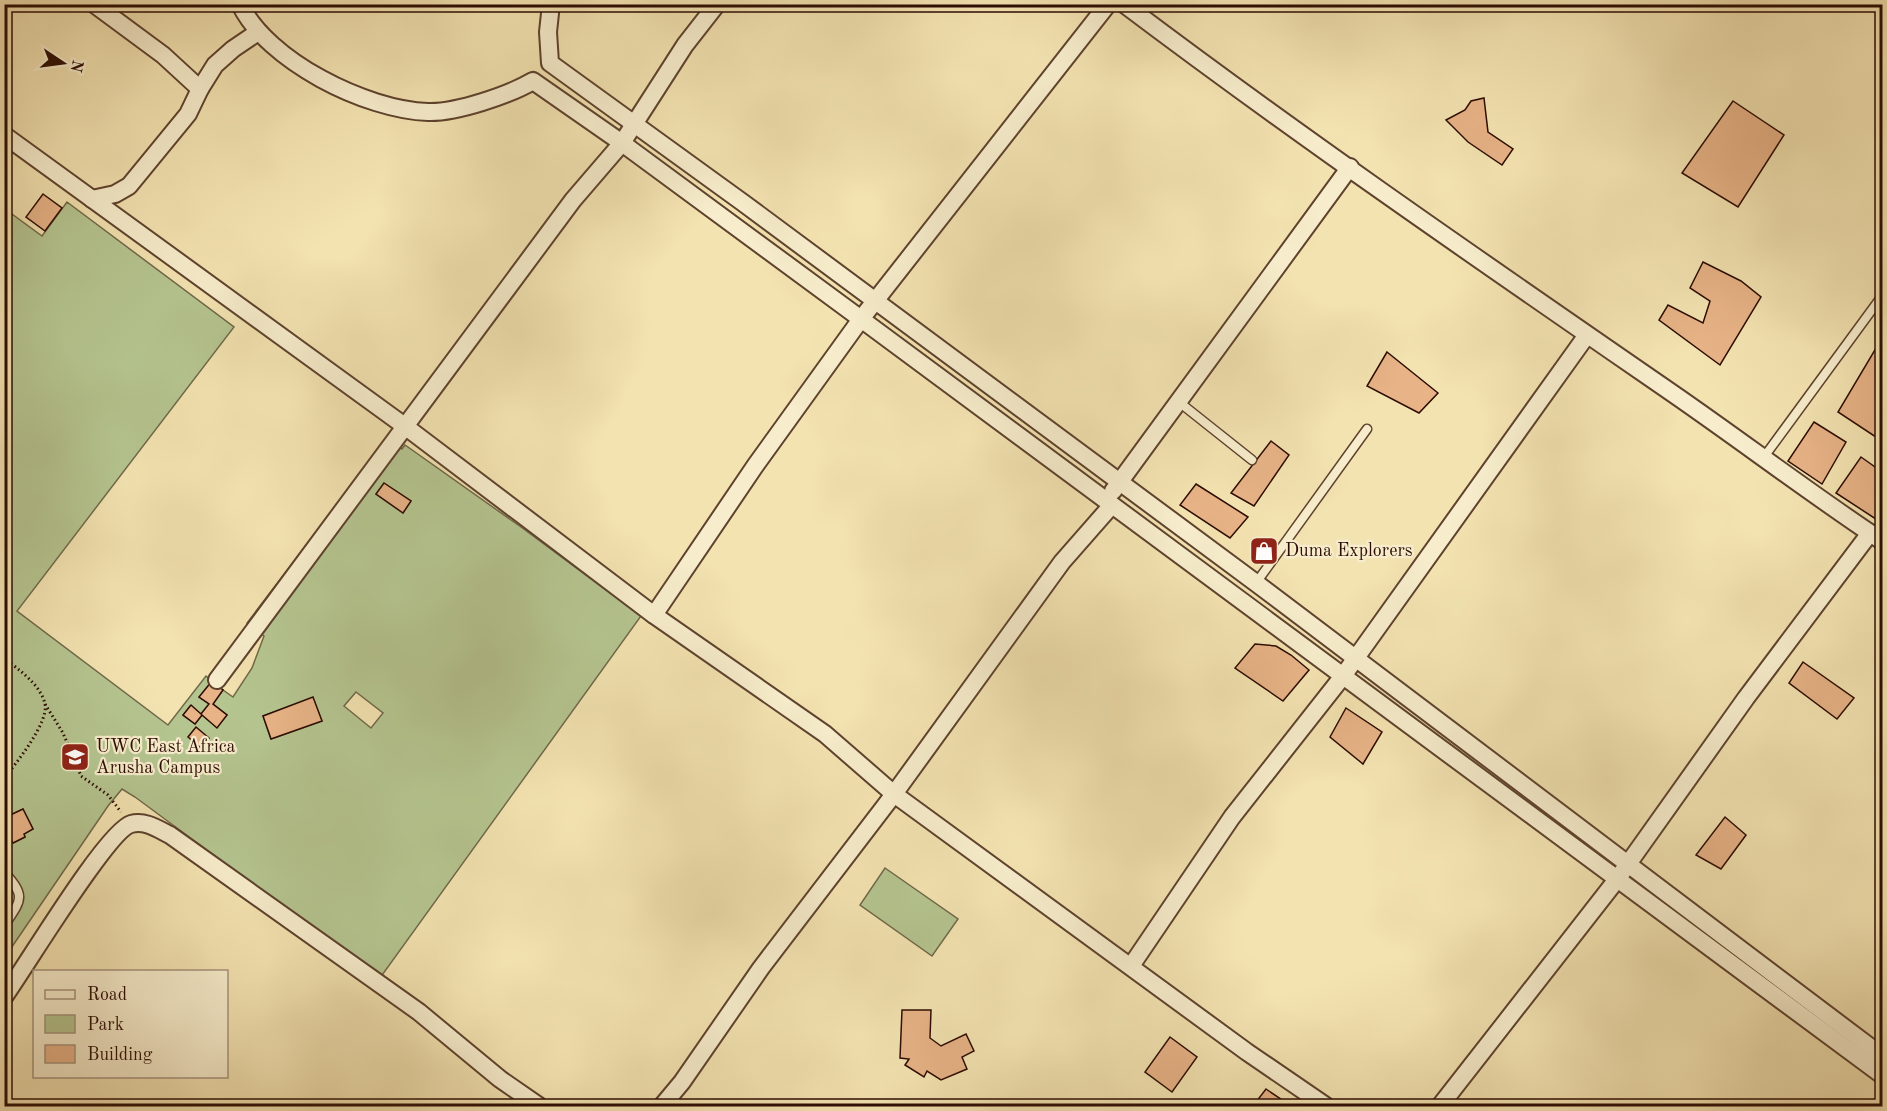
<svg xmlns="http://www.w3.org/2000/svg" width="1887" height="1111" font-family="'Old Standard TT',serif">
  <rect width="100%" height="100%" fill="#f3e3b1"/>
  <filter id="stains"><feTurbulence type="fractalNoise" baseFrequency=".00333" numOctaves="4"/><feColorMatrix values="0 0 0 0 .2 0 0 0 0 .09 0 0 0 0 .02 0 0 0 .5 -.17"/></filter>
  <radialGradient id="worn" r=".72"><stop offset=".6" stop-color="#630" stop-opacity="0"/><stop offset="1" stop-color="#630" stop-opacity=".3"/></radialGradient>
  <g fill="#b5c590" stroke="#70684a" stroke-width="1.5" fill-rule="evenodd">
    <path d="M67,202L234,327L17,611L168,725L206,676L212,681L199,697L209,704L201,714L190,706L183,715L195,724L202,715L217,727L227,715L213,704L223,690L233,697L252,668L264,636L247,623L388,438L402,449L405,445L521,527L641,616L380,978L135,797L122,789L108,806L5,957V843L11,840L13,843L25,837L24,834L33,829L23,809L4,818L5,209L42,236ZM384,483L411,501L403,513L376,494ZM356,692L383,713L371,728L344,706ZM313,698L322,721L271,739L263,716Z"/>
    <polygon points="885,868 958,919 932,956 860,905"/>
  </g>
  <g fill="#e7b387" stroke="#2c0c03" stroke-width="1.5">
    <polygon points="1484,98 1488,132 1513,149 1502,165 1468,142 1446,120 1465,110 1471,101"/>
    <polygon points="1733,101 1784,135 1738,207 1682,173"/>
    <polygon points="43,194 62,208 45,231 26,217"/>
    <polygon points="1703,262 1741,281 1761,297 1720,365 1659,320 1668,305 1703,323 1710,301 1690,288"/>
    <polygon points="1882,338 1882,441 1838,412"/>
    <polygon points="1387,352 1438,393 1419,413 1367,386"/>
    <polygon points="1814,422 1846,442 1822,484 1788,461"/>
    <polygon points="1271,441 1289,455 1254,506 1231,493"/>
    <polygon points="1861,457 1882,472 1882,523 1836,493"/>
    <polygon points="384,483 411,501 403,513 376,494"/>
    <polygon points="1196,484 1248,517 1230,538 1180,505"/>
    <polygon points="1255,644 1276,646 1291,655 1309,670 1283,701 1235,668"/>
    <polygon points="1803,662 1854,698 1837,719 1789,683"/>
    <polygon points="212,681 223,690 213,704 227,715 217,728 202,715 195,724 183,715 191,705 201,714 209,704 199,697"/>
    <polygon points="313,697 322,721 271,739 263,716"/>
    <polygon points="1346,708 1382,732 1363,764 1330,737"/>
    <polygon points="196,727 209,738 201,748 188,737"/>
    <polygon points="23,809 33,829 24,834 25,837 13,843 11,840 4,843 4,818"/>
    <polygon points="1725,817 1746,835 1721,869 1696,855"/>
    <polygon points="902,1010 931,1010 930,1038 941,1046 966,1034 974,1051 962,1057 967,1069 941,1080 927,1071 924,1077 905,1065 909,1059 900,1058"/>
    <polygon points="1170,1037 1197,1057 1172,1092 1145,1072"/>
    <polygon points="1266,1089 1291,1106 1253,1106"/>
  </g>
  <g fill="none" stroke-linecap="round" stroke-linejoin="round">
    <g stroke="#5e422e" stroke-width="11">
      <g id="service">
        <polyline points="1179,402 1252,460"/>
        <polyline points="1764,457 1882,296"/>
        <polyline points="1256,583 1367,429"/>
        <path d="M4,872C27,897 21,900 4,926"/>
      </g>
    </g>
    <g stroke="#5e422e" stroke-width="20">
      <g id="minor">
        <polyline points="94,4 163,55 200,89"/>
        <path d="M240,4C267,61 366,110 428,112C456,113 509,95 533,81L622,143L861,319L1882,1075"/>
        <polyline points="551,4 548,32 550,63 742,202 1256,583 1882,1056"/>
        <path d="M1124,4C1303,139 1488,266 1672,393C1743,442 1811,494 1882,541"/>
        <polyline points="4,135 406,427 654,615 825,734 894,794 1247,1052 1326,1106"/>
        <polyline points="92,199 115,194 129,186 188,114 200,89 215,65 233,49 258,32"/>
        <polyline points="1113,491 1350,167"/>
        <polyline points="654,615 755,466 861,319 1108,4"/>
        <polyline points="217,680 573,200 622,143 685,45 717,4"/>
        <polyline points="1131,966 1232,817 1343,676 1587,335"/>
        <path d="M4,997C25,968 107,831 131,824C145,820 158,829 170,835L419,1012L500,1079L539,1106"/>
        <polyline points="662,1106 682,1082 761,968 894,794 1062,562 1112,505"/>
        <polyline points="1440,1106 1618,878 1746,698 1870,533"/>
      </g>
    </g>
    <g stroke="#2c0c03" stroke-width="3" stroke-dasharray="1.5 3" stroke-linecap="butt">
      <path d="M4,658C18,669 41,685 45,704C49,722 16,764 4,778"/>
      <polyline points="45,704 63,733 81,776 108,795 121,812"/>
    </g>
    <use href="#service" stroke="#f7edcc" stroke-width="8"/>
    <use href="#minor" stroke="#f7edcc" stroke-width="16"/>
  </g>
  <defs>
    <g id="shop-square" transform="scale(1.5)"><rect x="-9" y="-9" width="18" height="18" rx="4" fill="#8f2418" stroke="#f7edcc"/><path d="M-5-2.5h2.3a2.7 3.5 0 0 1 5.4 0H5L5.5 6h-11ZM-1.5-2.5h3a1.5 2.3 0 0 0-3 0Z" fill="#fff"/></g>
    <g id="school-square" transform="scale(1.5)"><rect x="-9" y="-9" width="18" height="18" rx="4" fill="#8f2418" stroke="#f7edcc"/><path d="M0-5L7-2L0 1L-7-2ZM-4 1L0 2.5L4 1V4Q0 6-4 4Z" fill="#fff"/></g>
  </defs>
  <g fill-rule="evenodd">
    <use href="#shop-square" x="1264" y="551"/>
    <use href="#school-square" x="75" y="757"/>
  </g>
  <g text-anchor="middle" dominant-baseline="central" stroke-width="4.5" stroke-linejoin="round" paint-order="stroke">
    <g font-size="18" fill="#2c0c03" stroke="#f7edcc" text-anchor="start">
      <text x="1285" y="551">Duma Explorers</text>
      <text x="96" y="747">UWC East Africa<tspan x="96" dy="21">Arusha Campus</tspan></text>
    </g>
  </g>
  <rect width="1887" height="1111" fill="none" stroke="#f3e3b1" stroke-width="24"/>
  <rect x="6" y="6" width="1875" height="1099" fill="none" stroke="#2c0c03" stroke-width="3"/>
  <rect x="12" y="12" width="1863" height="1087" fill="none" stroke="#2c0c03" stroke-width="1.5"/>
  <rect x="33" y="970" width="195" height="108" fill="#f7edcc" stroke="#a6937c" stroke-width="1.5"/>
  <rect x="45" y="990" width="30" height="9" fill="#f7edcc" stroke="#a6937c" stroke-width="1.5"/>
  <text x="87" y="1000" font-size="18" fill="#2c0c03">Road</text>
  <rect x="45" y="1015" width="30" height="18" fill="#b5c590" stroke="#a6937c" stroke-width="1.5"/>
  <text x="87" y="1030" font-size="18" fill="#2c0c03">Park</text>
  <rect x="45" y="1045" width="30" height="18" fill="#e7b387" stroke="#a6937c" stroke-width="1.5"/>
  <text x="87" y="1060" font-size="18" fill="#2c0c03">Building</text>
  <g transform="translate(63 63) rotate(103)" stroke="#f7edcc" stroke-width="4.5" paint-order="stroke">
  <path d="M0-4.5L10 22L0 15L-10 22Z" fill="#2c0c03"/>
  <text y="-9" font-size="16" font-weight="bold" text-anchor="middle" fill="#2c0c03">N</text>
  </g>
  <rect width="100%" height="100%" filter="url(#stains)"/>
  <rect width="100%" height="100%" fill="url(#worn)"/>
</svg>
